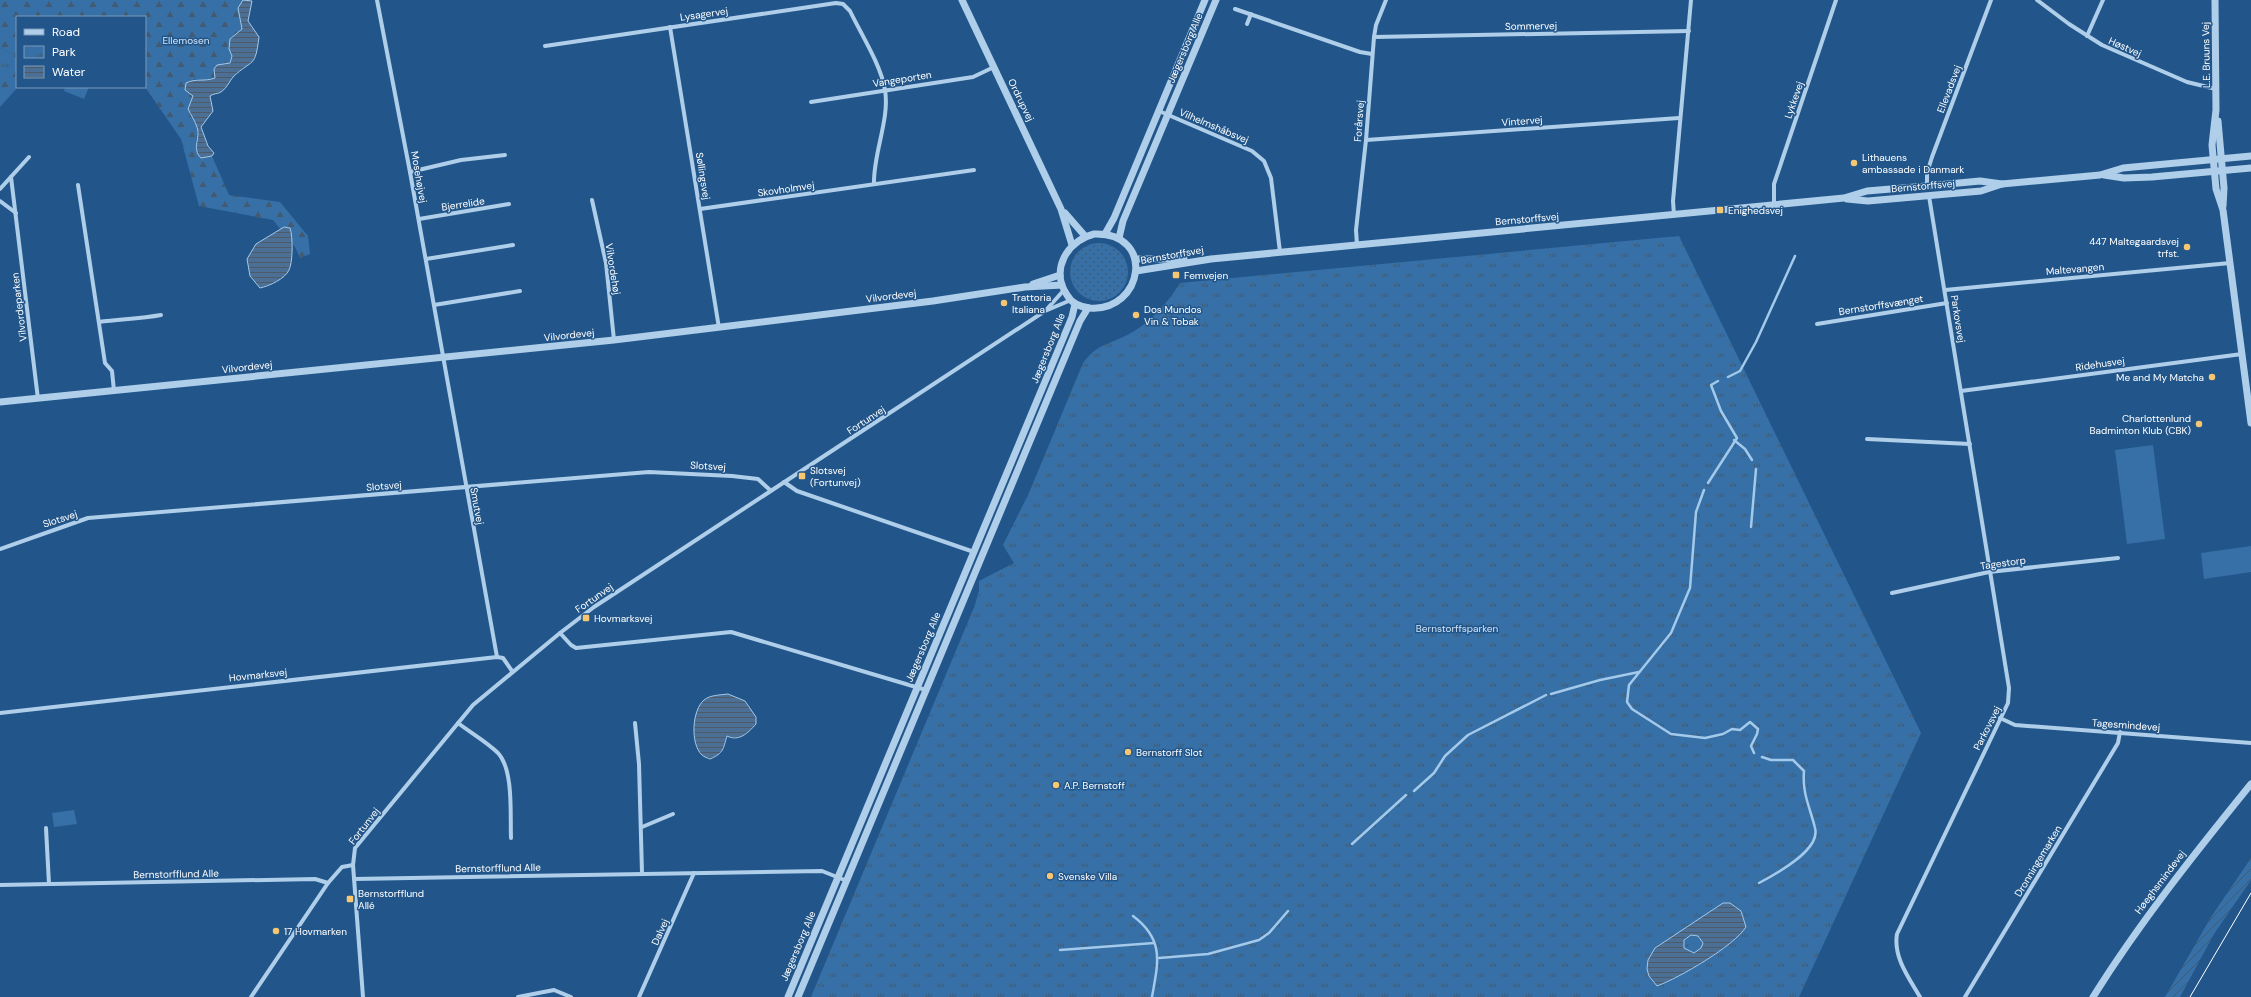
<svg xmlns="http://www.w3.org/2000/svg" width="2251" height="997" font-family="'DM Sans',sans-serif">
  <defs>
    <pattern id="grass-dots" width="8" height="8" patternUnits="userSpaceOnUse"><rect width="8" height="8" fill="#3670a7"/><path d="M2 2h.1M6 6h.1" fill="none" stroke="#435a70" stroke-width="1.8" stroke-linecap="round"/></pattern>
    <pattern id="forest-firs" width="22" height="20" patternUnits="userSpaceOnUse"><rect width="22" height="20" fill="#3670a7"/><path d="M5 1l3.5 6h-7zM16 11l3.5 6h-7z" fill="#435a70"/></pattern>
    <pattern id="park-tufts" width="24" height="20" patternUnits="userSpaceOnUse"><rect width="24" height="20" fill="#3670a7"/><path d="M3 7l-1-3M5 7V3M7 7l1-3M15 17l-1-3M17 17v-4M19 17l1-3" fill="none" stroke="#435a70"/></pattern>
    <pattern id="garden-furrows" width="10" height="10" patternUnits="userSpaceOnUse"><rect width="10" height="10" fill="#3670a7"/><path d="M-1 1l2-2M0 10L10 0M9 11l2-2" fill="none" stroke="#435a70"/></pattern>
    <pattern id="water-rules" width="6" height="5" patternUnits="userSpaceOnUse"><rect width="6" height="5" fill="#4c7095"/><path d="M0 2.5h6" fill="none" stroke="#4c5a69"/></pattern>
  </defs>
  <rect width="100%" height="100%" fill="#22568a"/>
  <circle fill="url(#grass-dots)" cx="1099" cy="272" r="29"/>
  <path fill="url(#forest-firs)" d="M0,0H243L238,8L242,29L229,49L232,56C226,73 211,83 194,79V95L188,109L198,128L196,141L201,158L212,156L229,195L280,202L308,236L310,254L300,258L295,247L273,220L199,206L181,139L145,87V17H17L18,87L0,107V74H4L15,55L0,48Z"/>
  <g fill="url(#park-tufts)">
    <polygon points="0,48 15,55 4,74 0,74"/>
    <path d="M1679,236L1921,733L1799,997H811L975,605L979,590V581L1014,563L1003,545L1029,493L1083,363C1097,345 1104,346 1123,337C1148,326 1166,305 1180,283Z"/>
  </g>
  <polygon fill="url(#garden-furrows)" points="2251,858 2251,880 2214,934 2180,997 2165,997 2211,917"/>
  <g fill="#3670a7">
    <polygon points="65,87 89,87 84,99 64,91"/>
    <polygon points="2153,445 2165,539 2127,544 2115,450"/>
    <polygon points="2251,546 2251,572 2204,579 2201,553"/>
    <polygon points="74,810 77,824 54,827 52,813"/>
  </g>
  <g fill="url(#water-rules)" stroke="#a3c9eb" fill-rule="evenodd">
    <path d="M243,0L252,1L248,21L259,37C255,69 253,58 233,77C229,82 227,88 221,92C218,94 214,93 210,96L213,111L201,127L208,146L214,153L212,156L201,158C191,148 201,138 197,127C195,121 191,115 188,109L193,96L185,90L186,83C196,78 204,82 215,78L214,69L217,65L230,63L232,56L229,49L230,39L242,29L238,8Z"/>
    <path d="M284,227L290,228C293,236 293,262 289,270C285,279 269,286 260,288L250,276L247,259L256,244Z"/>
    <path d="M728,694L745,701L756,717V724C748,733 739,742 727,736C723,749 724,753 710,759C708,758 704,757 702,755C690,744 692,710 704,700C710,695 720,695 728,694Z"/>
    <path d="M1723,903H1730L1741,911L1746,927C1734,946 1679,978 1657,986L1649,976L1647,969L1648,960L1655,948ZM1691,935L1698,936L1703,943L1701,948L1694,953L1684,948V940Z"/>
  </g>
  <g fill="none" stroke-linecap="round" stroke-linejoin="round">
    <g stroke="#a3c9eb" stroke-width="2.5">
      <polyline points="1728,377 1740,371 1756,342 1795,256"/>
      <polyline points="1734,440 1745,449 1752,460"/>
      <polyline points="1708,483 1737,438 1721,411 1711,385 1718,381"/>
      <polyline points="1704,490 1696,512 1690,588 1671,633 1629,685 1627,702 1632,709 1671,734 1705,738 1723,734 1732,729 1740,730 1750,722 1758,729 1757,734 1751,746 1754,753"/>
      <polyline points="1751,527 1756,469"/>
      <polyline points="1551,694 1600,680 1639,672"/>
      <polyline points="1414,791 1434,773 1445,756 1468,735 1546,695"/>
      <polyline points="1352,844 1406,795"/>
      <path d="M1759,883C1776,874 1821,850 1815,828C1810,807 1802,794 1804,771L1793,760H1771L1762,757"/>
      <path d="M1133,916C1165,940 1158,963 1152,997"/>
      <polyline points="1060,950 1154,943"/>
      <polyline points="1159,958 1208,954 1259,940 1269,933 1288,911"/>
    </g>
    <g stroke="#afceea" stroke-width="4">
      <polyline points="377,0 410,172 497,657"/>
      <polyline points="2037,0 2069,24 2102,45 2187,82 2216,89"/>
      <polyline points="1235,9 1360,52 1372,54"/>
      <polyline points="1247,24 1251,14"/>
      <polyline points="670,27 719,328"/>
      <polyline points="2087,36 2103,0"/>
      <polyline points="1374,37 1689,31"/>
      <path d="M545,46L836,3L843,4L850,11C861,34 881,65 885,90C890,119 873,154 874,184"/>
      <polyline points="811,102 973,77 994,67"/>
      <polyline points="1159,111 1252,151 1264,161 1271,178 1280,252"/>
      <polyline points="1366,140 1679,118"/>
      <polyline points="410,172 461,160 505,155"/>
      <polyline points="11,177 38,399"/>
      <polyline points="78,185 105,363 112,371 114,391"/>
      <polyline points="1927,186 1927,173 1932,157 1991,0"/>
      <polyline points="0,189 29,157"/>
      <polyline points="592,200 606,263 614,340"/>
      <polyline points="0,201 16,213"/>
      <polyline points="1774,205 1774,184 1836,0"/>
      <polyline points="700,209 974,170"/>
      <polyline points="1674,215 1673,201 1691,0"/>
      <polyline points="419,219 509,204"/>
      <polyline points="1357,245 1356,230 1366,140 1374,37 1376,25 1386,0"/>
      <polyline points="426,259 513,245"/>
      <polyline points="1945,290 2230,263"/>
      <polyline points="434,305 520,291"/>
      <polyline points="1047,309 1064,290"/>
      <path d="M99,322C120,319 139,319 161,315"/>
      <polyline points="1817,324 1947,303"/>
      <polyline points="1961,391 2242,354"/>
      <polyline points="1867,439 1970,444"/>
      <polyline points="784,482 797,491 974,552"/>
      <polyline points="0,549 88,518 612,475 649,472 732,476 758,479 770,490"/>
      <polyline points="1892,593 1989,572 2118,558"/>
      <polyline points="560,633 571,645 576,648 731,632 926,690"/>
      <polyline points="0,713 497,657 503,658 512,671"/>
      <polyline points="2000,718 2015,725 2251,743"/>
      <path d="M458,723C471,733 487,742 498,753C514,770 510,816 511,838"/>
      <polyline points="635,723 639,764 642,873"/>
      <polyline points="642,827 673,814"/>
      <polyline points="46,828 49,884"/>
      <polyline points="354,879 822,871 847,881"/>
      <polyline points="0,885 315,879 328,883"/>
      <polyline points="251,997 328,883 342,867 353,865"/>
      <polyline points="363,997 353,865 355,848 473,705 560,633 594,607 1045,311 1071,300"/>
      <polyline points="518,997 554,990 571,997"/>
      <polyline points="639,997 694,873"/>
      <path d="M1920,997C1909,978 1893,957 1897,934L2008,703L2009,688L1929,196"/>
      <polyline points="1965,997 2118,743 2120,732"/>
    </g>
    <g stroke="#afceea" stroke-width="7">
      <polyline points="962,0 1061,209 1072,245"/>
      <polyline points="2215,0 2216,110 2212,145 2216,189 2223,210 2251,423"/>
      <polyline points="2218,121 2224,188 2223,206"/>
      <polyline points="2104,175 2124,178 2152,177 2251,168"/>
      <polyline points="1847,199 1868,201 1981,191 2002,184 2100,175 2123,168 2251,156"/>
      <polyline points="1065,213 1085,236"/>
      <path d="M1094,234C1157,232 1143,312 1090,308C1080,307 1072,304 1067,295C1050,270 1067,241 1094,234Z"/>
      <polyline points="1105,234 1114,218 1205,0"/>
      <polyline points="1119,238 1123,221 1216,0"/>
      <polyline points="1135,259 1184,259"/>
      <polyline points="1136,271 1211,259 1844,198 1867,191 1927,186 1980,181 2002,184"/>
      <polyline points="1033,284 1060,275"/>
      <polyline points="0,402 614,340 933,301 1025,287 1062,285"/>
      <polyline points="788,997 1072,317 1075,304"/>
      <polyline points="798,997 1080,321 1088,308"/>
      <path d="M2093,997C2140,922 2195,853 2251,784"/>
    </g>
    <polyline stroke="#fff" stroke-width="1" points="2190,997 2251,893"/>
  </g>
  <g fill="#f6c671" stroke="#22568a" stroke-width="1.5">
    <circle cx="1854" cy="163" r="4"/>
    <rect x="1716" y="206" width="8" height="8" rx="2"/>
    <circle cx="2187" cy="247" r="4"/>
    <rect x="1172" y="271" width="8" height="8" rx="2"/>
    <circle cx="1004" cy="303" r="4"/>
    <circle cx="1136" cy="315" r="4"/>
    <circle cx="2212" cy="377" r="4"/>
    <circle cx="2199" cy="424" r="4"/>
    <rect x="798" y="472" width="8" height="8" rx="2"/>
    <rect x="582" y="614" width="8" height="8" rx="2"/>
    <circle cx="1128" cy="752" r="4"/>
    <circle cx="1056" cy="785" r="4"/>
    <circle cx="1050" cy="876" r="4"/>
    <rect x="346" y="895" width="8" height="8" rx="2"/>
    <circle cx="276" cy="931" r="4"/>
  </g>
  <g text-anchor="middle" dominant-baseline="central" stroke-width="3" stroke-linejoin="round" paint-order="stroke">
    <g font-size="10" fill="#fff" stroke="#22568a">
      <text transform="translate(704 14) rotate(-8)">Lysagervej</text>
      <text transform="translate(1531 26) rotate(-1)">Sommervej</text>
      <text transform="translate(2125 47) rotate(24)">Høstvej</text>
      <text transform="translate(1185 48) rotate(-67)">Jægersborg Alle</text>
      <text transform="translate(2206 55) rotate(-91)">L.E. Bruuns Vej</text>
      <text transform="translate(902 79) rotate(-9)">Vangeporten</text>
      <text transform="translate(1949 89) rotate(-69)">Ellevadsvej</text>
      <text transform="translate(1021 100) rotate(64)">Ordrupvej</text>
      <text transform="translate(1794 100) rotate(-71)">Lykkevej</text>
      <text transform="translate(1359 121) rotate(-86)">Forårsvej</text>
      <text transform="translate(1522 121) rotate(-4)">Vintervej</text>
      <text transform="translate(1214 126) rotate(23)">Vilhelmshåbsvej</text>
      <text transform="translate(703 176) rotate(81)">Søllingsvej</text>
      <text transform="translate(419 177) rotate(80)">Mosehøjvej</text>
      <text transform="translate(1923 186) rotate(-5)">Bernstorffsvej</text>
      <text transform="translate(786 189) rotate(-8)">Skovholmvej</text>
      <text transform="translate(463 204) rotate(-9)">Bjerrelide</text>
      <text transform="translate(1527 219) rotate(-5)">Bernstorffsvej</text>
      <text transform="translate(1172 255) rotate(-10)">Bernstorffsvej</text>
      <text transform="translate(613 269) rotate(81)">Vilvordehøj</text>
      <text transform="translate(2075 269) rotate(-5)">Maltevangen</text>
      <text transform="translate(891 296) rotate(-7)">Vilvordevej</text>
      <text transform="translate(1881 305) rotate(-9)">Bernstorffsvænget</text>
      <text transform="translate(19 307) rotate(-97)">Vilvordeparken</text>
      <text transform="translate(1958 319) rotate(81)">Parkovsvej</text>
      <text transform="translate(569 335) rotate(-6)">Vilvordevej</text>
      <text transform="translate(1048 348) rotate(-68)">Jægersborg Alle</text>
      <text transform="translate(2100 364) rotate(-8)">Ridehusvej</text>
      <text transform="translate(247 367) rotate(-6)">Vilvordevej</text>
      <text transform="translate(866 420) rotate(-33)">Fortunvej</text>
      <text transform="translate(708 466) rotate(3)">Slotsvej</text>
      <text transform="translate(384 486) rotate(-5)">Slotsvej</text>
      <text transform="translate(477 506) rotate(80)">Smutvej</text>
      <text transform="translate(60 519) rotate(-18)">Slotsvej</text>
      <text transform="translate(2003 563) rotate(-8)">Tagestorp</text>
      <text transform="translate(594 598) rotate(-35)">Fortunvej</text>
      <text transform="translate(923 647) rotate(-67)">Jægersborg Alle</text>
      <text transform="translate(258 675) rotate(-6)">Hovmarksvej</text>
      <text transform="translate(2126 725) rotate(4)">Tagesmindevej</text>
      <text transform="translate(1987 728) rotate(-63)">Parkovsvej</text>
      <text transform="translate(364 826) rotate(-52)">Fortunvej</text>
      <text transform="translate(2038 861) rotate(-59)">Dronningemarken</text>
      <text transform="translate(498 868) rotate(-1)">Bernstorfflund Alle</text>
      <text transform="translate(176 874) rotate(-1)">Bernstorfflund Alle</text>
      <text transform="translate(2160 882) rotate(-53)">Høeghsmindevej</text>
      <text transform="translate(660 932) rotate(-66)">Dalvej</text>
      <text transform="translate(798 946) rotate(-67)">Jægersborg Alle</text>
    </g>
    <g font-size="10" fill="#d3e6f8" stroke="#22568a">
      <text x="186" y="40">Ellemosen</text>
      <text x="1457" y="628">Bernstorffsparken</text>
    </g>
    <g font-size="10" fill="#fff" stroke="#22568a" text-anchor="start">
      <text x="1862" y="157">Lithauens<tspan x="1862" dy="12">ambassade i Danmark</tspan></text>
      <text x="1728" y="210">Enighedsvej</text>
      <text x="2179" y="241" text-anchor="end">447 Maltegaardsvej<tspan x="2179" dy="12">trfst.</tspan></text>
      <text x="1184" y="275">Femvejen</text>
      <text x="1012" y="297">Trattoria<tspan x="1012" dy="12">Italiana</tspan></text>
      <text x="1144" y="309">Dos Mundos<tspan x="1144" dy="12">Vin &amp; Tobak</tspan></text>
      <text x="2204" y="377" text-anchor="end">Me and My Matcha</text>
      <text x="2191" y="418" text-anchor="end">Charlottenlund<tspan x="2191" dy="12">Badminton Klub (CBK)</tspan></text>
      <text x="810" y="470">Slotsvej<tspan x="810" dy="12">(Fortunvej)</tspan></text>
      <text x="594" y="618">Hovmarksvej</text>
      <text x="1136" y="752">Bernstorff Slot</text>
      <text x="1064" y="785">A.P. Bernstoff</text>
      <text x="1058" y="876">Svenske Villa</text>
      <text x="358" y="893">Bernstorfflund<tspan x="358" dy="12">Allé</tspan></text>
      <text x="284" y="931">17 Hovmarken</text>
    </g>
  </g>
  <rect x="16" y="16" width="130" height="72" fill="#22568a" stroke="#7a9ab9"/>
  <rect x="24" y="29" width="20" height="6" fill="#afceea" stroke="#7a9ab9"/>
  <text x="52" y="36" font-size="12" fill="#ffffff">Road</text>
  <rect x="24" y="46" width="20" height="12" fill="url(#park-tufts)" stroke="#7a9ab9"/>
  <text x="52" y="56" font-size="12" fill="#ffffff">Park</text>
  <rect x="24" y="66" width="20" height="12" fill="url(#water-rules)" stroke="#7a9ab9"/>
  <text x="52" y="76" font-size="12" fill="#ffffff">Water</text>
</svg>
